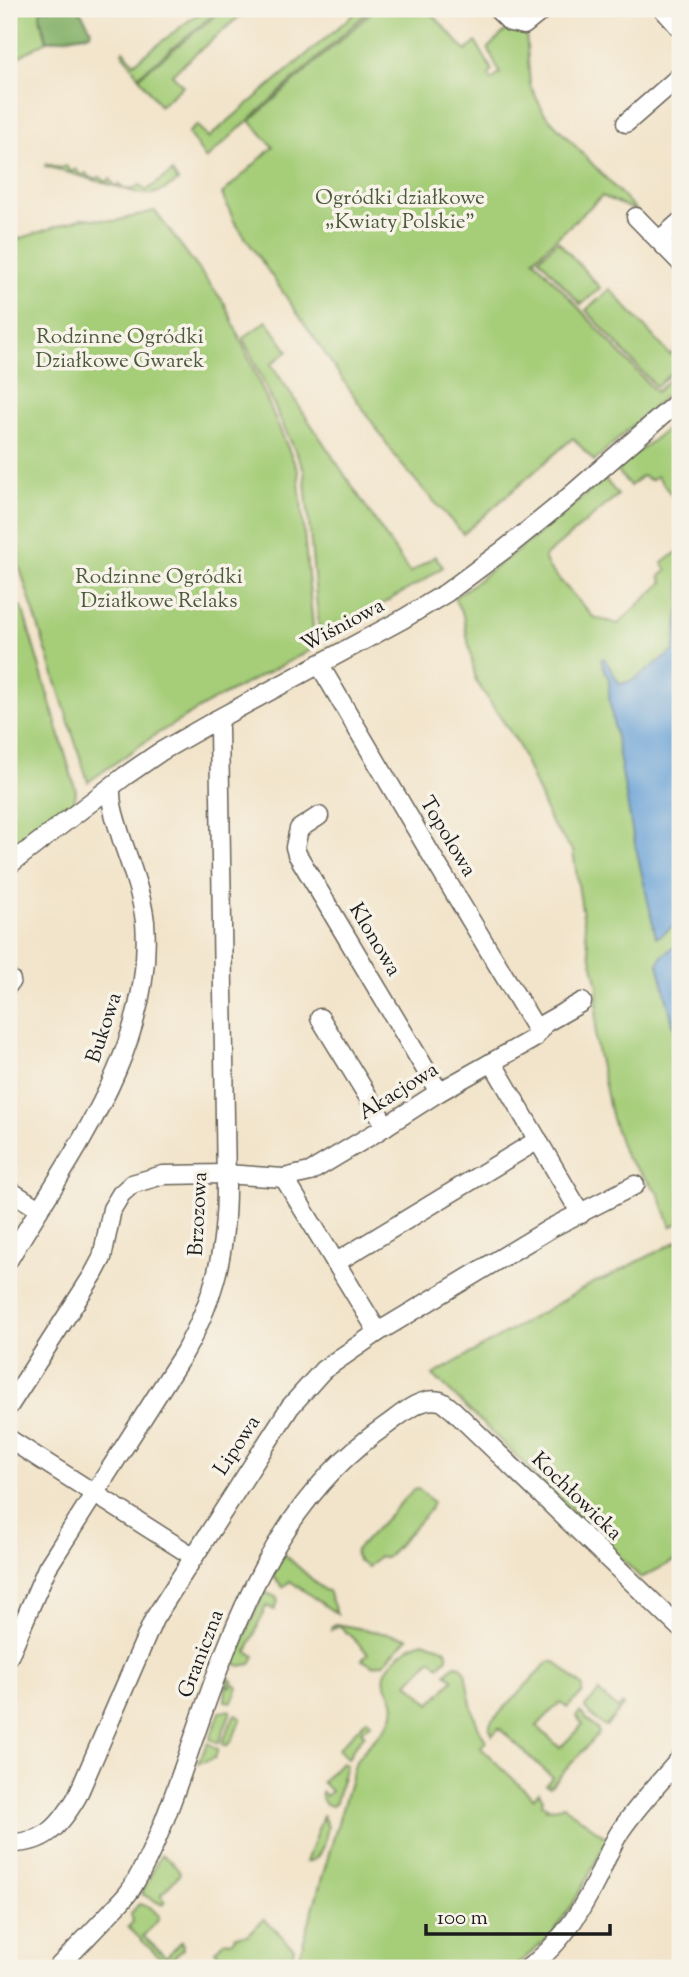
<svg xmlns="http://www.w3.org/2000/svg" width="689" height="1977" font-family="'Sorts Mill Goudy',serif">
  <rect width="100%" height="100%" fill="#f7f3e8"/>
  <filter id="ink" filterUnits="userSpaceOnUse"><feTurbulence type="fractalNoise" baseFrequency=".0143" numOctaves="2"/><feDisplacementMap in="SourceGraphic" scale="14" xChannelSelector="R" yChannelSelector="G"/><feConvolveMatrix kernelMatrix="1 2 1 2 8 2 1 2 1" color-interpolation-filters="sRGB"/></filter>
  <filter id="wash" filterUnits="userSpaceOnUse"><feTurbulence type="fractalNoise" baseFrequency=".00686" numOctaves="4" result="noise"/><feDisplacementMap in="SourceGraphic" scale="28" xChannelSelector="R" yChannelSelector="G"/><feGaussianBlur stdDeviation="1.57" result="paint"/><feColorMatrix in="noise" values="0 0 0 0 0 0 0 0 0 0 0 0 0 0 0 0 0 1.4 0 .05"/><feComposite in="paint" operator="in"/></filter>
  <g filter="url(#wash)">
    <rect width="100%" height="100%" fill="#f2e4ca"/>
    <g fill="#a6ce79" stroke="#61754a" stroke-width="2">
      <polygon points="9,9 41,9 40,17 47,41 11,61 9,59"/>
      <polygon points="204,9 220,9 138,76 122,52 124,50 134,63"/>
      <polygon points="224,9 248,9 172,74 183,86 160,106 139,77"/>
      <polygon points="360,9 371,9 206,159 188,133 197,125 208,138"/>
      <polygon points="375,9 428,9 466,51 476,42 492,70 489,76 492,80 500,73 488,48 508,28 526,33 530,85 544,113 638,212 602,196 534,259 656,392 680,371 680,383 594,461 573,438 463,534 400,463 234,221 222,194 273,147 250,121"/>
      <path d="M47,164L60,168L66,166L71,172L76,169L81,176L86,173L89,177L95,179L100,177L106,182L110,179L115,186L120,184L123,188L130,190L140,185L146,191L172,172L178,181C167,189 156,196 142,194L45,166Z"/>
      <polygon points="155,211 225,304 298,471 315,648 216,699 155,735 88,782 9,534 9,242 83,218 115,221"/>
      <polygon points="558,241 600,288 581,305 539,258"/>
      <polygon points="610,289 670,355 680,347 680,365 656,387 586,310"/>
      <polygon points="267,321 288,351 271,364 410,573 435,556 443,567 421,582 320,639 304,470 243,338"/>
      <polygon points="680,419 680,506 657,476 651,480 642,476 630,486 616,469"/>
      <polygon points="605,479 618,495 544,557 549,568 593,617 618,624 663,582 660,576 667,570 662,563 680,550 680,1222 671,1227 658,1192 625,1156 612,1119 595,1040 598,986 586,936 573,851 551,823 517,742 476,681 463,615 454,598 521,548"/>
      <polygon points="9,606 22,607 76,791 74,804 9,854"/>
      <polygon points="680,1240 680,1558 641,1578 433,1375 593,1283 604,1279"/>
      <polygon points="419,1489 433,1502 430,1510 386,1558 379,1556 368,1567 359,1562 355,1555 356,1550 413,1490"/>
      <polygon points="284,1554 324,1590 328,1591 337,1614 290,1581 283,1587 272,1575"/>
      <polygon points="264,1592 276,1597 278,1601 275,1610 266,1606 247,1652 255,1656 251,1664 240,1666 234,1663"/>
      <polygon points="336,1624 337,1624 408,1638 384,1663 373,1666 362,1660 368,1653 339,1625 331,1630 332,1626"/>
      <path d="M423,1641L444,1648L447,1652V1658L439,1666L431,1659L408,1683L430,1704L453,1680L446,1673L455,1665L461,1666L465,1671C469,1695 472,1720 486,1741L481,1748L533,1798L539,1792L543,1799L542,1804L547,1807L546,1809L564,1806L608,1839L575,1900L550,1937L513,1968H291L301,1950L356,1761C365,1745 384,1734 391,1719C398,1702 390,1696 385,1683C380,1666 409,1645 423,1641Z"/>
      <polygon points="548,1662 556,1662 582,1686 582,1693 567,1708 560,1702 537,1726 560,1748 583,1724 576,1716 580,1712 598,1730 599,1733 550,1787 546,1785 552,1777 499,1728 492,1735 489,1729 491,1722"/>
      <polygon points="229,1678 232,1681 228,1685 230,1687 234,1683 238,1687 232,1702 225,1701 226,1679"/>
      <polygon points="599,1692 617,1709 623,1704 624,1706 606,1726 603,1726 585,1709 585,1707"/>
      <polygon points="230,1710 231,1711 219,1743 210,1739 220,1712"/>
      <polygon points="237,1714 241,1718 232,1741 226,1746 222,1744 234,1716"/>
      <polygon points="367,1719 371,1723 361,1731 365,1735 354,1747 348,1759 338,1749"/>
      <polygon points="208,1743 218,1749 215,1758 198,1763"/>
      <path d="M341,1762L346,1765L336,1802L332,1806C325,1805 320,1799 322,1792L326,1796L331,1791L322,1782Z"/>
      <path d="M323,1816L328,1827C324,1841 323,1860 306,1862Z"/>
      <polygon points="161,1854 176,1866 180,1872 179,1875 161,1895 166,1902 163,1905 142,1894"/>
      <polygon points="139,1904 150,1907 159,1916 159,1919 143,1936 166,1957 182,1941 183,1949 166,1964 128,1927 133,1922 131,1913"/>
      <polygon points="264,1919 294,1948 289,1968 233,1968 215,1951 224,1941 231,1942 236,1936 248,1935"/>
    </g>
    <polygon fill="#84b169" stroke="#506642" stroke-width="2" points="41,9 79,9 91,29 90,34 47,41 40,17"/>
    <g fill="#67a1d7" stroke="#425e7a" stroke-width="2">
      <polygon points="679,610 680,921 660,936 656,937 632,830 609,698 609,680 601,660 604,658 620,684 633,680 674,651"/>
      <polygon points="680,942 680,1051 658,964 662,956"/>
    </g>
  </g>
  <g filter="url(#ink)">
    <g fill="none" stroke-linecap="round" stroke-linejoin="round">
      <g stroke="#676259" stroke-width="21">
        <g id="minor">
          <polyline points="497,9 510,22 524,25 544,9"/>
          <polyline points="663,9 680,28"/>
          <polyline points="626,123 680,76"/>
          <polyline points="636,217 680,262"/>
          <polyline points="665,235 680,222"/>
          <polyline points="319,664 432,856 538,1032"/>
          <polyline points="319,816 299,829 295,847 297,854 439,1092"/>
          <polyline points="9,865 125,776 160,752 216,720 403,619 446,593 505,549 563,502 680,400"/>
          <polyline points="9,984 11,980"/>
          <polyline points="320,1018 386,1126"/>
          <polyline points="492,1062 581,1214"/>
          <polyline points="284,1178 378,1332"/>
          <polyline points="9,1190 39,1209"/>
          <path d="M9,1259C69,1157 155,1048 145,922C142,895 131,866 122,840C117,823 110,806 111,788"/>
          <polyline points="335,1263 538,1140"/>
          <polyline points="9,1406 93,1275 102,1258 112,1209 121,1194 132,1184 163,1175 225,1174 284,1178 310,1172 375,1133 439,1092 533,1039 545,1023 582,1002"/>
          <polyline points="9,1439 194,1557"/>
          <path d="M9,1656L47,1568L184,1353C216,1295 226,1251 226,1185L219,728L216,720"/>
          <path d="M9,1843C45,1844 60,1826 77,1797L154,1619L290,1407L323,1370L378,1332L551,1228L635,1185"/>
          <path d="M57,1968C75,1950 92,1932 109,1914C117,1905 127,1897 133,1886C158,1844 174,1795 190,1749C233,1625 275,1501 388,1424C402,1414 421,1396 440,1401C444,1402 450,1408 453,1410L680,1628"/>
          <path d="M528,1968C558,1947 581,1912 597,1879C605,1862 611,1845 621,1830C638,1805 660,1782 680,1759"/>
        </g>
      </g>
      <use href="#minor" stroke="#fff" stroke-width="18"/>
    </g>
  </g>
  <g text-anchor="middle" dominant-baseline="central" stroke-width="7" stroke-linejoin="round" paint-order="stroke">
    <g font-size="21" fill="#4c5a3d" stroke="#f7f3e8">
      <text x="400" y="199">Ogródki działkowe<tspan x="400" dy="24">„Kwiaty Polskie”</tspan></text>
      <text x="120" y="338">Rodzinne Ogródki<tspan x="120" dy="24">Działkowe Gwarek</tspan></text>
      <text x="159" y="578">Rodzinne Ogródki<tspan x="159" dy="24">Działkowe Relaks</tspan></text>
    </g>
    <g font-size="21" fill="#1c1c1c" stroke="#f7f3e8">
      <text transform="translate(343 626) rotate(-28)">Wiśniowa</text>
      <text transform="translate(447 837) rotate(59)">Topolowa</text>
      <text transform="translate(374 940) rotate(59)">Klonowa</text>
      <text transform="translate(105 1028) rotate(-72)">Bukowa</text>
      <text transform="translate(399 1092) rotate(-32)">Akacjowa</text>
      <text transform="translate(199 1214) rotate(-87)">Brzozowa</text>
      <text transform="translate(238 1446) rotate(-57)">Lipowa</text>
      <text transform="translate(576 1497) rotate(44)">Kochłowicka</text>
      <text transform="translate(202 1654) rotate(-69)">Graniczna</text>
    </g>
  </g>
  <rect width="689" height="1977" fill="none" stroke="#f7f3e8" stroke-width="35"/>
  <path d="M426 1924v10h184v-10" fill="none" stroke="#1c1c1c" stroke-width="3.5"/>
  <text x="437" y="1924" font-size="21" fill="#1c1c1c" stroke="#f7f3e8" stroke-width="5" paint-order="stroke">100 m</text>
</svg>
